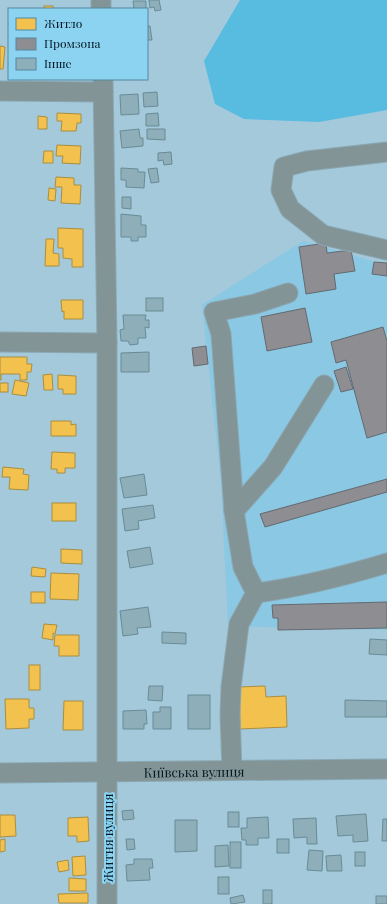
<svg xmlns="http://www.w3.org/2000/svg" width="387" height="904" font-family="'Playfair Display',serif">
  <rect width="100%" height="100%" fill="#a3c9da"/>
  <polygon fill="#8bc8e3" points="303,241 387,265 387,630 228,626 221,482 202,305"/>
  <polygon fill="#58bbe0" points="240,0 387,0 387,110 319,122 244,119 215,104 204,61"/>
  <g fill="#f2c14e" stroke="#a98e41">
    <rect x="44" y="6" width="9" height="3"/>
    <polygon points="0,46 5,47 3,69 0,69"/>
    <polygon points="57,113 81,114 81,123 77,123 76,131 61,131 62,121 57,121"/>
    <polygon points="38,116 47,117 47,129 38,129"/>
    <polygon points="57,145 81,146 80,164 62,163 63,156 56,156"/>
    <polygon points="44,151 53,151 53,163 43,163"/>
    <polygon points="56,177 74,178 74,185 81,185 80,204 61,203 62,187 55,187"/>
    <polygon points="49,188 56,189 55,201 48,200"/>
    <polygon points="58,228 83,229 83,267 72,267 72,259 63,258 63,248 58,248"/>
    <polygon points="46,239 54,239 53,253 59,254 59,266 45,266"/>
    <polygon points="61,300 83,300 83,319 64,319 64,311 62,312"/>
    <polygon points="0,357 27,357 27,364 32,364 31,372 27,372 27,380 20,380 20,374 1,374 1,380 0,380"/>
    <polygon points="52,374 53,390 44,390 43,375"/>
    <polygon points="58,375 76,376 76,394 63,394 63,389 58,389"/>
    <polygon points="15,380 29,383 26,396 12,394"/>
    <rect x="0" y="383" width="8" height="9"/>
    <polygon points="51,421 71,421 71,425 76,424 76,436 51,436"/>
    <polygon points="52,452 75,453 75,468 65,468 65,473 57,473 57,469 51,469"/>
    <polygon points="3,467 24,469 23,474 29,475 28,490 9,489 10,477 2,477"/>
    <rect x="52" y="503" width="24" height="18"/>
    <polygon points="61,549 82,550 82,564 61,563"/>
    <polygon points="32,567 46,569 45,577 31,576"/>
    <polygon points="51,573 79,574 78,600 50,599"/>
    <rect x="31" y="592" width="14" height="11"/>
    <polygon points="44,624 57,625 55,634 53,633 53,640 42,638"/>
    <polygon points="55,635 79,635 79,656 59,656 59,646 54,646"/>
    <rect x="29" y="665" width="11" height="25"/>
    <polygon points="265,686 266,697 286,696 287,727 240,729 239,687"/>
    <polygon points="5,699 29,699 29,708 34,708 34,719 29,719 29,728 6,729"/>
    <polygon points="64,701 83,701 83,730 63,730"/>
    <polygon points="0,815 15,815 16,836 0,837"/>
    <polygon points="88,817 89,841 77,842 77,836 68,836 68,818"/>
    <polygon points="5,839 5,851 0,852 0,840"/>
    <polygon points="85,856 86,875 73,876 72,857"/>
    <polygon points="68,860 69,870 59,872 57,862"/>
    <polygon points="69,878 86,879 86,891 69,891"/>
    <polygon points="88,893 88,903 59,903 58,894"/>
  </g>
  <g fill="#8d8d92" stroke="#636a71">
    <polygon points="326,243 327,253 351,250 355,271 334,274 336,289 306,294 299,247"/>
    <polygon points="374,262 387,263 387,276 372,274"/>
    <polygon points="305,308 312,342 267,351 261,317"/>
    <polygon points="383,327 387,341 387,432 367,438 346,360 336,363 331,342"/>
    <polygon points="206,346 208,364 194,366 192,348"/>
    <polygon points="346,367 353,389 341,392 334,371"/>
    <polygon points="387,479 387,492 265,527 260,514"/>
    <polygon points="387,602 387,628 278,630 278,618 273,618 272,605"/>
  </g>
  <g fill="#8eafb9" stroke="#688b96">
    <polygon points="149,0 159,0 161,10 155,11 154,7 150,8"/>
    <polygon points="133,1 146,1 146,9 126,9 134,9"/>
    <polygon points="147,26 150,26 152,40 147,40"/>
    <polygon points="157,92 158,106 144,107 143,93"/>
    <polygon points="138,94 139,114 121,115 120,95"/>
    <polygon points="158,113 159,126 146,126 146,114"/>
    <polygon points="139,129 140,138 143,138 143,146 122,148 120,131"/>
    <polygon points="147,129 165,129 165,140 147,139"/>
    <polygon points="171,152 172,164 164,165 163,160 158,161 158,153"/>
    <polygon points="121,168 138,169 138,172 145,172 144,188 126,187 126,180 121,180"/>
    <polygon points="157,168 159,182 151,183 148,169"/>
    <polygon points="122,197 131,197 131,209 122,208"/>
    <polygon points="121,214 141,216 141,225 146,225 146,237 138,237 138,241 131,241 131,237 121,237"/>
    <rect x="146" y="298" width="17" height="13"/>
    <polygon points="123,315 146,315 145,320 149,320 149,328 145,327 146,338 138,338 138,344 130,345 128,341 121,341 120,330 124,329"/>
    <polygon points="149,352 149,372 121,372 121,353"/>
    <polygon points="144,474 147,495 124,498 120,478"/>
    <polygon points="153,505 155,518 138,521 139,529 125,531 122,509"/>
    <polygon points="150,547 153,564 130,568 127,551"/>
    <polygon points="148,607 151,627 137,628 138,634 123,636 120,611"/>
    <polygon points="162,632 186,633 186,644 162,643"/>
    <polygon points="370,639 387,640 387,655 369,654"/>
    <polygon points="149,686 163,686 162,701 148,700"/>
    <rect x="188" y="695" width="22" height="34"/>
    <polygon points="345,700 387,701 387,717 345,717"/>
    <polygon points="160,707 171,707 171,729 153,729 153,712 160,712"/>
    <polygon points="146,710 147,724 144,724 144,729 123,729 123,711"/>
    <polygon points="133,810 134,819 123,820 122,811"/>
    <rect x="228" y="812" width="11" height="15"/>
    <polygon points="366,814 368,841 353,842 353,835 338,836 336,816"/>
    <polygon points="268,817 269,838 258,838 258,845 246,845 246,840 242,840 241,828 247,828 247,818"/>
    <polygon points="316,818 317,844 307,844 307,837 294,838 293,819"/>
    <polygon points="383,819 387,819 387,841 382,841"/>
    <polygon points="175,820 197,820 197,851 175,852"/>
    <polygon points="126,839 134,839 135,849 127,850"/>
    <rect x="277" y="839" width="12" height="14"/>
    <rect x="230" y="842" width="11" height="26"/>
    <polygon points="228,845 229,866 215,867 215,846"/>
    <polygon points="309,850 323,851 322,871 307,870"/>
    <rect x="355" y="852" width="10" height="14"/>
    <polygon points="341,855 342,871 327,871 326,856"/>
    <polygon points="134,859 152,859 153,868 149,868 150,880 127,881 126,865 134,864"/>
    <rect x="218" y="877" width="11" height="17"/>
    <rect x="263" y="890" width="9" height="14"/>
    <polygon points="243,895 245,902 231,904 230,898"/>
    <rect x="376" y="896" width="11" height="8"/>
  </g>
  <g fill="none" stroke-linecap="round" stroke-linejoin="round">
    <g stroke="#8aa8b4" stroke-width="21">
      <g id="minor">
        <polyline points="101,0 101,9"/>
        <polyline points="103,79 107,343 107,904"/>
        <polyline points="0,91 103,92"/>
        <polyline points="387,152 307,161 284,167 281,190 290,209 323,235 387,250"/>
        <polyline points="0,342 107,343"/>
        <polyline points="234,511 273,467 324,385"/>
        <path d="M256,593C301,587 344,576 387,563"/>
        <polyline points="232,770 230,715 231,687 239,624 256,593 243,567 234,511 221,334 214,312 255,304 288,293"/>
        <path id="s1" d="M0,773L387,769"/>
      </g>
    </g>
    <use href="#minor" stroke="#839496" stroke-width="19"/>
  </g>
  <g text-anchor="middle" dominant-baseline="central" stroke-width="4" stroke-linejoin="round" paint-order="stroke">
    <g font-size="13" fill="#001823" stroke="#8cd2f1">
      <text stroke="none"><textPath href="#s1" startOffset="194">Київська вулиця</textPath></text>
      <text transform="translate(107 838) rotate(-90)">Житня вулиця</text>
    </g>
  </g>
  <rect x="8" y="8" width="140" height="72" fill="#8cd2f1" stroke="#54889f"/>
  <rect x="16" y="18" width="20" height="12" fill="#f2c14e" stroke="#54889f"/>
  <text x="44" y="28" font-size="12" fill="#001823">Житло</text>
  <rect x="16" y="38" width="20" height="12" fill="#8d8d92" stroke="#54889f"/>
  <text x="44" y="48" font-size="12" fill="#001823">Промзона</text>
  <rect x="16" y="58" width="20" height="12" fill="#8eafb9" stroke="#54889f"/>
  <text x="44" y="68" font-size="12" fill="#001823">Інше</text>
</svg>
